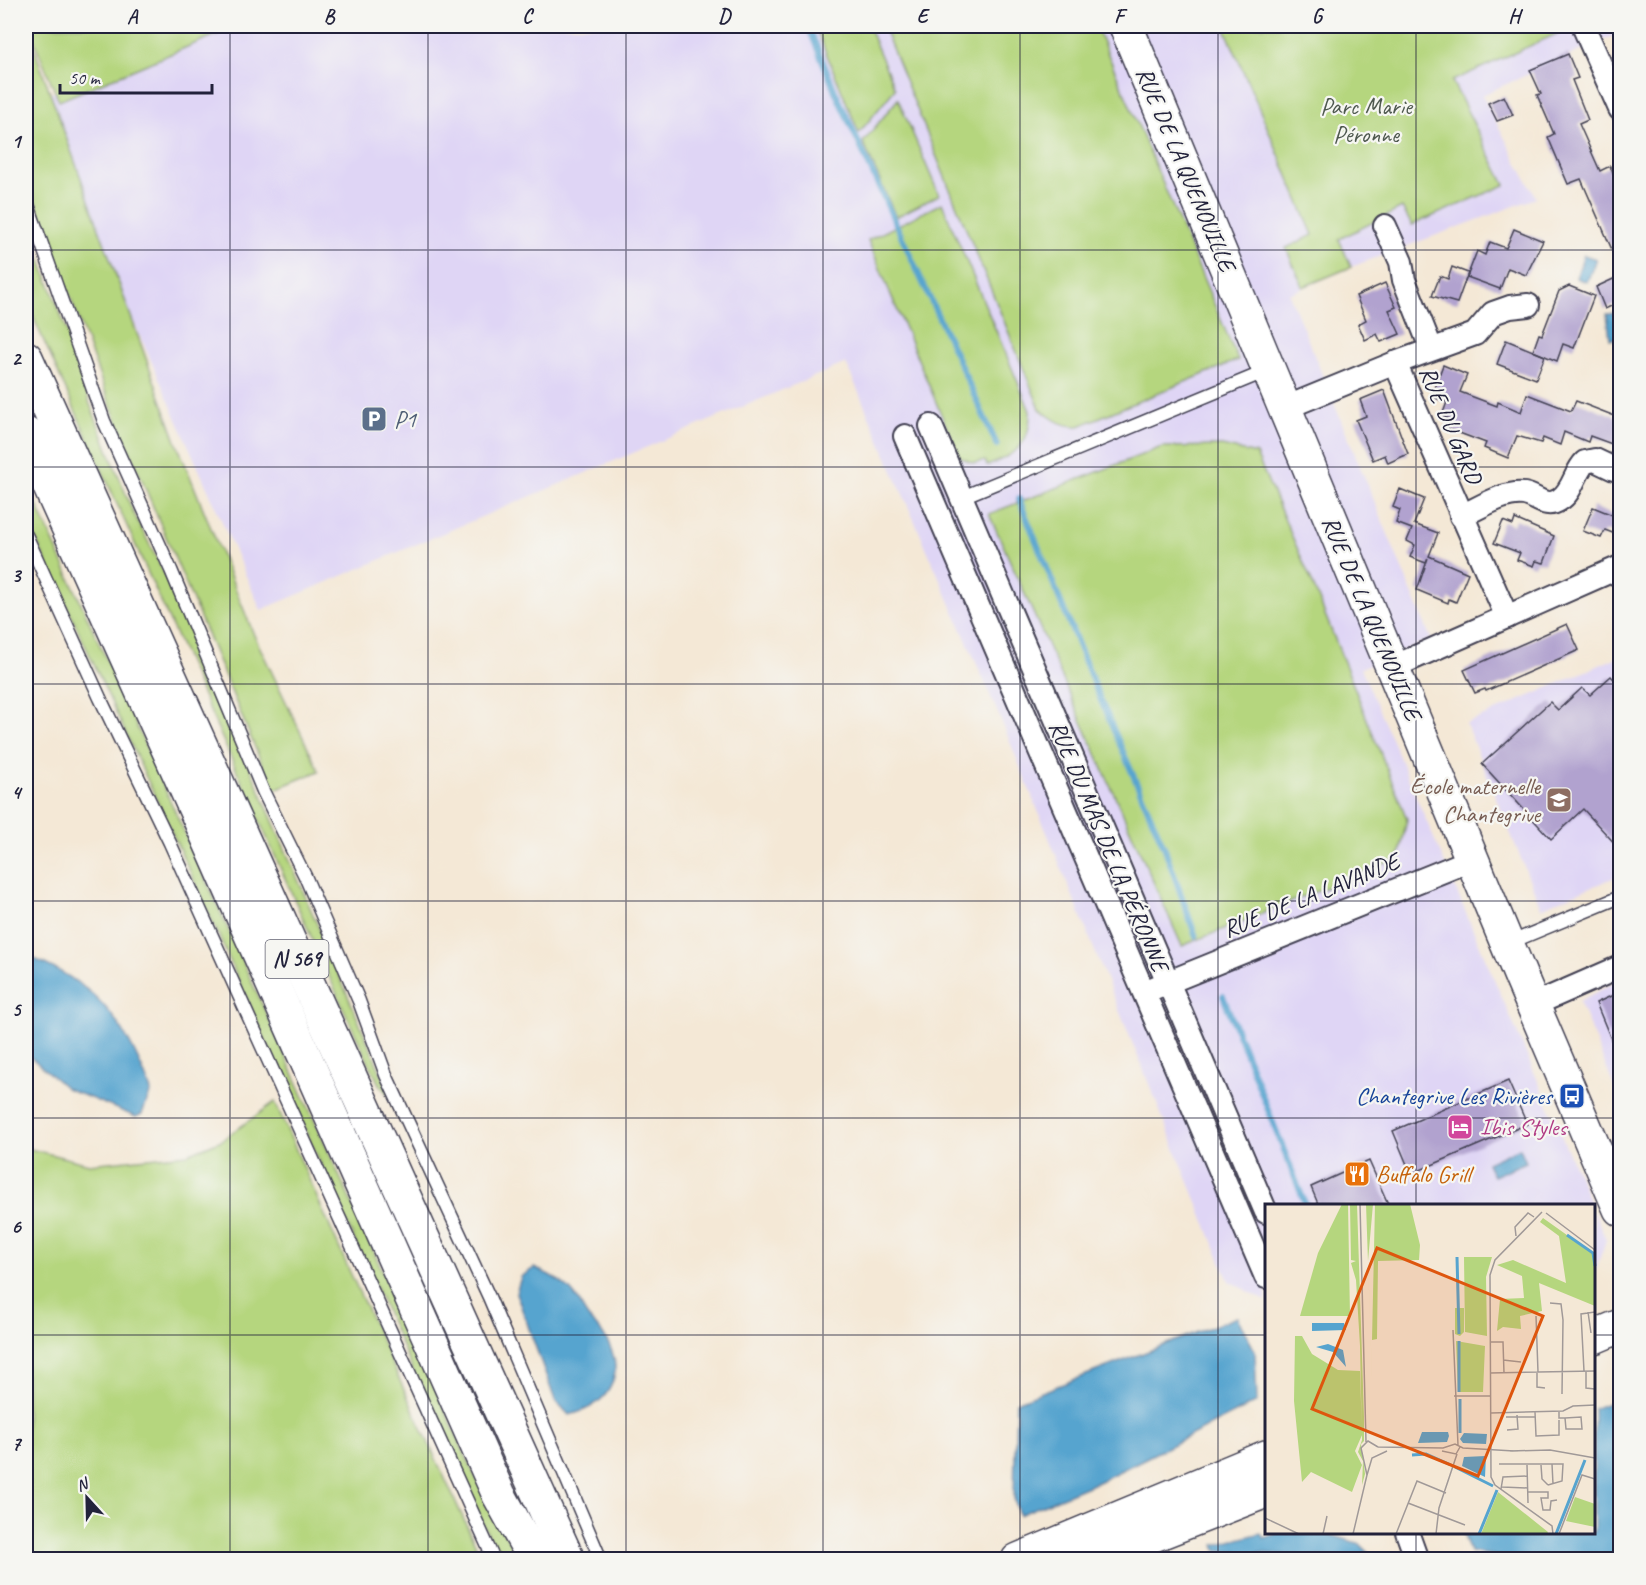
<svg xmlns="http://www.w3.org/2000/svg" width="1646" height="1585" font-family="Caveat,sans-serif">
  <rect width="100%" height="100%" fill="#f6f6f2"/>
  <filter id="ink" filterUnits="userSpaceOnUse"><feTurbulence type="fractalNoise" baseFrequency=".0167" numOctaves="2"/><feDisplacementMap in="SourceGraphic" scale="12" xChannelSelector="R" yChannelSelector="G"/><feConvolveMatrix kernelMatrix="1 2 1 2 8 2 1 2 1" color-interpolation-filters="sRGB"/></filter>
  <filter id="wash" filterUnits="userSpaceOnUse"><feTurbulence type="fractalNoise" baseFrequency=".008" numOctaves="4" result="noise"/><feDisplacementMap in="SourceGraphic" scale="24" xChannelSelector="R" yChannelSelector="G"/><feGaussianBlur stdDeviation="1.35" result="paint"/><feColorMatrix in="noise" values="0 0 0 0 0 0 0 0 0 0 0 0 0 0 0 0 0 1.4 0 .05"/><feComposite in="paint" operator="in"/></filter>
  <g filter="url(#wash)">
    <rect width="100%" height="100%" fill="#f4e8d6"/>
    <g fill="#dfd5f5">
      <polygon points="207,26 1620,26 1620,33 1482,95 1536,198 1351,267 1289,294 1431,639 1361,668 1591,1205 1266,1206 1266,1301 1229,1281 1004,727 846,363 261,610 36,100"/>
      <polygon points="1620,656 1620,875 1541,908 1466,724"/>
      <polygon points="1620,980 1620,1101 1579,1001"/>
      <polygon points="1594,1211 1606,1240 1594,1275"/>
    </g>
    <g fill="#b5d67e" stroke="#6c7c5c" stroke-width="1.5">
      <polygon points="26,26 177,444 254,635 319,771 273,790 111,407 26,177"/>
      <polygon points="28,26 237,26 59,101"/>
      <polygon points="815,26 868,26 895,89 859,133"/>
      <path d="M883,26H1096L1238,360L1079,426C1063,427 1052,419 1040,409Z"/>
      <polygon points="1224,26 1558,26 1561,32 1452,81 1505,185 1412,225 1402,208 1339,239 1351,267 1303,287 1286,248 1313,235"/>
      <polygon points="898,99 939,195 896,217 863,142"/>
      <path d="M942,203L1030,411C1031,445 1016,454 987,466L985,461L974,463L959,457L868,240Z"/>
      <polygon points="26,220 68,334 90,404 133,512 179,602 393,1101 379,1084 349,1021 26,301"/>
      <polygon points="1222,446 1256,454 1312,582 1407,819 1399,858 1182,946 989,514 1162,447"/>
      <polygon points="26,481 473,1472 518,1559 500,1559 462,1481 197,887 26,518"/>
      <polygon points="275,1102 349,1270 482,1559 26,1559 26,1148 89,1164 188,1154 222,1140"/>
    </g>
    <g fill="#56a4cf" stroke="#3c6385" stroke-width="1.5">
      <polygon points="1584,255 1596,259 1587,282 1576,278"/>
      <polygon points="1620,313 1620,338 1610,339 1607,314"/>
      <path d="M26,956C34,958 43,963 51,967C106,993 131,1036 151,1091L142,1114L136,1117L66,1088L26,1053Z"/>
      <polygon points="1520,1148 1526,1162 1493,1176 1487,1163"/>
      <path d="M534,1268C552,1275 568,1284 578,1300C582,1305 583,1311 587,1316C591,1322 598,1327 602,1333C629,1371 611,1406 569,1415L555,1400L516,1293L521,1277Z"/>
      <polygon points="1237,1317 1255,1351 1257,1402 1100,1481 1019,1515 1014,1498 1016,1402"/>
      <polygon points="1620,1398 1620,1559 1516,1559 1470,1552 1463,1533 1594,1532 1594,1409"/>
      <polygon points="1325,1533 1360,1544 1369,1553 1368,1559 1217,1551 1215,1545 1261,1533 1264,1538 1278,1533"/>
    </g>
    <g fill="none" stroke-linecap="round" stroke-linejoin="round">
      <g stroke="#56a4cf" stroke-width="6">
        <polyline points="808,26 835,91 997,445"/>
        <polyline points="1019,499 1096,689 1165,849 1196,937"/>
        <polyline points="1223,996 1306,1206"/>
      </g>
    </g>
    <g id="blocks">
      <g fill="#b1a2cf">
        <polygon points="1568,54 1578,78 1572,80 1588,120 1579,124 1600,171 1610,166 1620,191 1620,268 1581,179 1568,184 1548,137 1554,134 1537,95 1541,94 1530,70"/>
        <polygon points="1504,96 1513,115 1497,121 1488,103"/>
        <polygon points="1514,229 1543,241 1526,275 1508,268 1500,289 1467,277 1477,251 1485,255 1490,242 1506,248"/>
        <polygon points="1452,267 1468,273 1457,303 1432,296 1440,276 1448,279"/>
        <polygon points="1620,276 1620,302 1605,309 1596,287"/>
        <polygon points="1385,283 1396,307 1389,310 1400,334 1381,342 1377,334 1365,340 1358,324 1366,320 1356,296"/>
        <polygon points="1569,286 1594,296 1574,348 1563,344 1557,361 1533,351 1539,334 1542,335 1559,291"/>
        <polygon points="1506,340 1545,356 1536,379 1497,364"/>
        <polygon points="1443,365 1467,375 1460,392 1497,406 1498,402 1521,412 1527,394 1571,411 1576,401 1620,418 1620,447 1590,436 1588,442 1564,432 1560,445 1543,438 1541,443 1517,436 1508,458 1484,448 1486,443 1446,428 1450,419 1442,416 1447,402 1431,396"/>
        <polygon points="1384,390 1408,454 1388,463 1385,455 1373,460 1356,420 1366,416 1360,400"/>
        <polygon points="1400,489 1424,499 1414,524 1438,533 1429,556 1468,573 1456,602 1449,599 1448,603 1417,590 1428,558 1426,563 1410,557 1415,545 1407,541 1412,529 1396,523 1400,510 1393,507"/>
        <polygon points="1593,507 1620,518 1620,536 1605,530 1601,538 1583,531"/>
        <polygon points="1515,519 1554,536 1544,563 1536,561 1534,566 1517,560 1520,553 1494,543 1503,521 1513,525"/>
        <polygon points="1567,624 1579,650 1486,691 1485,689 1475,693 1464,670"/>
        <polygon points="1611,676 1620,686 1620,849 1583,809 1551,839 1482,764 1550,702 1558,710 1582,688 1590,695"/>
        <polygon points="1620,992 1620,1061 1596,1003"/>
        <polygon points="1508,1081 1527,1124 1411,1174 1393,1131"/>
        <polygon points="1369,1161 1389,1206 1319,1206 1311,1187"/>
      </g>
    </g>
  </g>
  <g filter="url(#ink)">
    <use href="#blocks" fill-opacity="0" stroke="#424052" stroke-width="1.5"/>
    <g fill="none" stroke-linecap="round" stroke-linejoin="round">
      <g stroke="#424052" stroke-width="15">
        <g id="lane">
          <polyline points="26,199 104,421 171,570 263,791 305,876 359,1001 386,1075 489,1297 601,1560"/>
          <polyline points="960,498 1269,370"/>
          <polyline points="26,535 100,698 170,843 494,1560"/>
          <polyline points="1509,943 1620,897"/>
        </g>
      </g>
      <g stroke="#424052" stroke-width="26">
        <g id="street">
          <polyline points="1585,30 1620,109"/>
          <polyline points="1385,226 1401,262 1404,280 1431,348"/>
          <polyline points="1395,363 1475,334 1493,313 1510,307 1528,305"/>
          <polyline points="1285,408 1395,363 1507,617"/>
          <polyline points="931,426 1266,1212"/>
          <polyline points="905,436 1266,1277"/>
          <path d="M1461,516C1478,509 1504,491 1524,494C1537,496 1545,509 1559,500C1573,492 1574,473 1585,462L1595,460L1614,469"/>
          <polyline points="1393,667 1620,567"/>
          <polyline points="1154,988 1473,859"/>
          <polyline points="1533,1005 1620,967"/>
          <polyline points="1407,1532 1417,1560"/>
        </g>
      </g>
      <g stroke="#424052" stroke-width="36">
        <polyline id="secondary" points="1126,26 1521,977 1620,1209"/>
      </g>
      <g stroke="#424052" stroke-width="36">
        <g id="primary">
          <polyline points="1594,1337 1620,1326"/>
          <polyline points="1018,1560 1266,1457"/>
          <polyline points="1090,1560 1266,1491"/>
        </g>
      </g>
      <g stroke="#424052" stroke-width="36">
        <g id="highway">
          <polyline points="26,358 568,1560"/>
          <polyline points="26,434 197,813 499,1495 535,1560"/>
        </g>
      </g>
      <use href="#lane" stroke="#fff" stroke-width="12"/>
      <use href="#street" stroke="#fff" stroke-width="22"/>
      <use href="#secondary" stroke="#fff" stroke-width="33"/>
      <use href="#primary" stroke="#fff" stroke-width="33"/>
      <use href="#highway" stroke="#fff" stroke-width="33"/>
    </g>
  </g>
  <path fill="none" stroke="#22223b" stroke-width="1.5" stroke-opacity="0.55" d="M230,26V1560M428,26V1560M626,26V1560M823,26V1560M1020,26V1560M1218,26V1560M1416,26V1206M26,250H1620M26,467H1620M26,684H1620M26,901H1620M26,1118H1620M26,1335H1266M1594,1335H1620M1416,1532V1560"/>
  <defs>
    <g id="parking-square" transform="scale(1.35)"><rect x="-9" y="-9" width="18" height="18" rx="4" fill="#5c6f8a" stroke="#f6f6f2"/><path d="M-3.5-5.5H1a3.5 3.5 0 0 1 0 7H-1V5.5H-3.5ZM-1-3.4V-.6H.8a1.4 1.4 0 0 0 0-2.8Z" fill="#fff"/></g>
    <g id="school-square" transform="scale(1.35)"><rect x="-9" y="-9" width="18" height="18" rx="4" fill="#8d6e63" stroke="#f6f6f2"/><path d="M0-5L7-2L0 1L-7-2ZM-4 1L0 2.5L4 1V4Q0 6-4 4Z" fill="#fff"/></g>
    <g id="bus-square" transform="scale(1.35)"><rect x="-9" y="-9" width="18" height="18" rx="4" fill="#1a4fb4" stroke="#f6f6f2"/><path d="M-5-6H5V4H4V6H2V4H-2V6H-4V4H-5ZM-3.5-4V0h7V-4ZM-3.5 1.2v1.5H-2V1.2ZM2 1.2v1.5H3.5V1.2Z" fill="#fff"/></g>
    <g id="hotel-square" transform="scale(1.35)"><rect x="-9" y="-9" width="18" height="18" rx="4" fill="#d1479c" stroke="#f6f6f2"/><path d="M-6-4.5h1.5V1H6V5H4.5V3h-9V5H-6ZM-4 0a1.8 1.8 0 1 1 3.6 0ZM.5 0V-2.5h3Q6-2.5 6 0Z" fill="#fff"/></g>
    <g id="restaurant-square" transform="scale(1.35)"><rect x="-9" y="-9" width="18" height="18" rx="4" fill="#e8710a" stroke="#f6f6f2"/><path d="M-5-6h1v4h1v-4h1v4h1v-4h1v5L-1.5 .5V6h-2V.5L-5-1ZM5-6V6H3V1.5H1.5Q1.5-4 5-6Z" fill="#fff"/></g>
  </defs>
  <g fill-rule="evenodd">
    <use href="#parking-square" x="374" y="419"/>
    <use href="#school-square" x="1559" y="800"/>
    <use href="#bus-square" x="1572" y="1096"/>
    <use href="#hotel-square" x="1460" y="1127"/>
    <use href="#restaurant-square" x="1357" y="1174"/>
  </g>
  <g text-anchor="middle" dominant-baseline="central" stroke-width="4.5" stroke-linejoin="round" paint-order="stroke">
    <rect fill="#f6f6f2" stroke="#626272" stroke-width="1.5" x="265.5" y="940" width="63" height="38" rx="4.5"/>
    <g font-size="22" font-weight="bold" fill="#22223b">
      <text x="297" y="959">N 569</text>
    </g>
    <g font-size="24" fill="#4e584f" stroke="#f6f6f2">
      <text x="1366" y="106">Parc Marie<tspan x="1366" dy="28">Péronne</tspan></text>
    </g>
    <g font-size="24" fill="#22223b" stroke="#f6f6f2">
      <text transform="translate(1186 169) rotate(67)">RUE DE LA QUENOUILLE</text>
      <text transform="translate(1451 425) rotate(67)">RUE DU GARD</text>
      <text transform="translate(1372 618) rotate(67)">RUE DE LA QUENOUILLE</text>
      <text transform="translate(1109 846) rotate(67)">RUE DU MAS DE LA PÉRONNE</text>
      <text transform="translate(1311 895) rotate(-22)">RUE DE LA LAVANDE</text>
    </g>
    <g font-size="24" fill="#4e5e75" stroke="#f6f6f2" text-anchor="start">
      <text x="394" y="419">P1</text>
    </g>
    <g font-size="24" fill="#785e54" stroke="#f6f6f2" text-anchor="end">
      <text x="1540" y="786">École maternelle<tspan x="1540" dy="28">Chantegrive</tspan></text>
    </g>
    <g font-size="24" fill="#164399" stroke="#f6f6f2" text-anchor="end">
      <text x="1552" y="1096">Chantegrive Les Rivières</text>
    </g>
    <g font-size="24" fill="#b23c85" stroke="#f6f6f2" text-anchor="start">
      <text x="1480" y="1127">Ibis Styles</text>
    </g>
    <g font-size="24" fill="#c56008" stroke="#f6f6f2" text-anchor="start">
      <text x="1376" y="1174">Buffalo Grill</text>
    </g>
  </g>
  <g transform="translate(1265 1204)">
    <rect width="330" height="330" fill="#f4e8d6"/>
    <path d="M77,0H83L85,112H35L53,49ZM85,0H92L99,213V237L96,240L100,270L97,281L98,257L93,248L97,236L95,142L91,76L86,59L91,57L86,56ZM101,0H108L103,57L107,172ZM110,0H145L155,41L154,56L113,57L112,135L107,136ZM278,14L330,51V102L274,79L277,107L255,112L256,125L238,123L232,127L235,95L259,94L257,72L232,61L248,56L301,79L294,32L275,18ZM199,53H227L221,73L222,132L200,128ZM190,104H199V128L195,132L190,130ZM30,132H37L47,150L73,166L95,167L97,231L90,247L97,261L87,288L46,268L37,278L29,197ZM191,137L220,142L218,188H193ZM233,288L283,328L282,330H216ZM310,293L330,300V323L301,317Z" fill="#b5d67e"/>
    <path d="M47,119H79L81,126L47,127ZM63,140L78,146L81,163L68,148L51,143ZM157,228H183L184,232L182,238L153,239ZM199,229L222,230L221,240L198,239L195,235ZM221,252L220,273L197,262L199,253Z" fill="#56a4cf"/>
    <path fill="none" stroke="#56a4cf" stroke-width="3" d="M302,31L328,49L330,62M192,53L194,130M194,137V188M195,195V229M147,251L161,250L186,261M190,263L228,282M214,330L232,286M291,330L320,256"/>
    <path fill="none" stroke="#a09998" stroke-width="1.5" d="M95,0L101,238M277,8L230,56L225,71L226,273L230,281L287,322L288,330M281,9L330,46M251,32L250,23L263,9L269,13M285,99L296,100L298,116L297,190M323,108L326,129M271,112L273,168M188,126L193,241M225,138H238L239,169M238,156L256,158M319,167L316,110L330,108M321,167V184L330,185M272,168V183L280,184M225,169L330,167M189,192H226M294,207V214H300L301,225H317L316,213L300,214M270,208L271,232L294,231V216M226,209L298,207L308,202L330,201M241,213H270M242,226L253,225L252,211M113,243L178,244L190,240L198,244L249,247M177,247L191,250L195,243M245,247L285,246L330,254M234,260H298L297,277L283,281M287,260L288,280M262,261L263,299M276,261L277,275L283,281M102,271L107,254L122,247M237,283L263,284M236,285L238,273L263,272M263,288H283V294H276L278,306H285L286,297L292,296M143,299L200,321M0,314L34,330M58,330L62,312M88,330L102,271L96,244L103,237L113,243M131,330L152,277L181,289M171,330L174,304L192,250M294,330L317,271L330,275"/>
    <path fill="#de560e" fill-opacity="0.15" stroke="#de560e" stroke-width="3" d="M112,44L278,112L213,272L47,205Z"/>
    <rect width="330" height="330" fill="none" stroke="#22223b" stroke-width="3"/>
  </g>
  <rect width="1646" height="1585" fill="none" stroke="#f6f6f2" stroke-width="66"/>
  <g transform="translate(87 1498) rotate(338)" stroke="#f6f6f2" stroke-width="4.5" paint-order="stroke">
  <path d="M0-4.5L10 22L0 15L-10 22Z" fill="#22223b"/>
  <text y="-9" font-size="16" font-weight="bold" text-anchor="middle" fill="#22223b">N</text>
  </g>
  <path d="M60 84v9h152v-9" fill="none" stroke="#22223b" stroke-width="3"/>
  <text x="69" y="84" font-size="18" fill="#22223b" stroke="#f6f6f2" stroke-width="4.5" paint-order="stroke">50 m</text>
  <rect x="33" y="33" width="1580" height="1519" fill="none" stroke="#22223b" stroke-width="2"/>
  <g font-size="20" text-anchor="middle" font-weight="bold" fill="#22223b">
    <text x="132" y="23">A</text>
    <text x="329" y="23">B</text>
    <text x="527" y="23">C</text>
    <text x="724" y="23">D</text>
    <text x="922" y="23">E</text>
    <text x="1119" y="23">F</text>
    <text x="1317" y="23">G</text>
    <text x="1514" y="23">H</text>
    <text x="16" y="148">1</text>
    <text x="16" y="365">2</text>
    <text x="16" y="582">3</text>
    <text x="16" y="799">4</text>
    <text x="16" y="1016">5</text>
    <text x="16" y="1233">6</text>
    <text x="16" y="1450">7</text>
  </g>
</svg>
